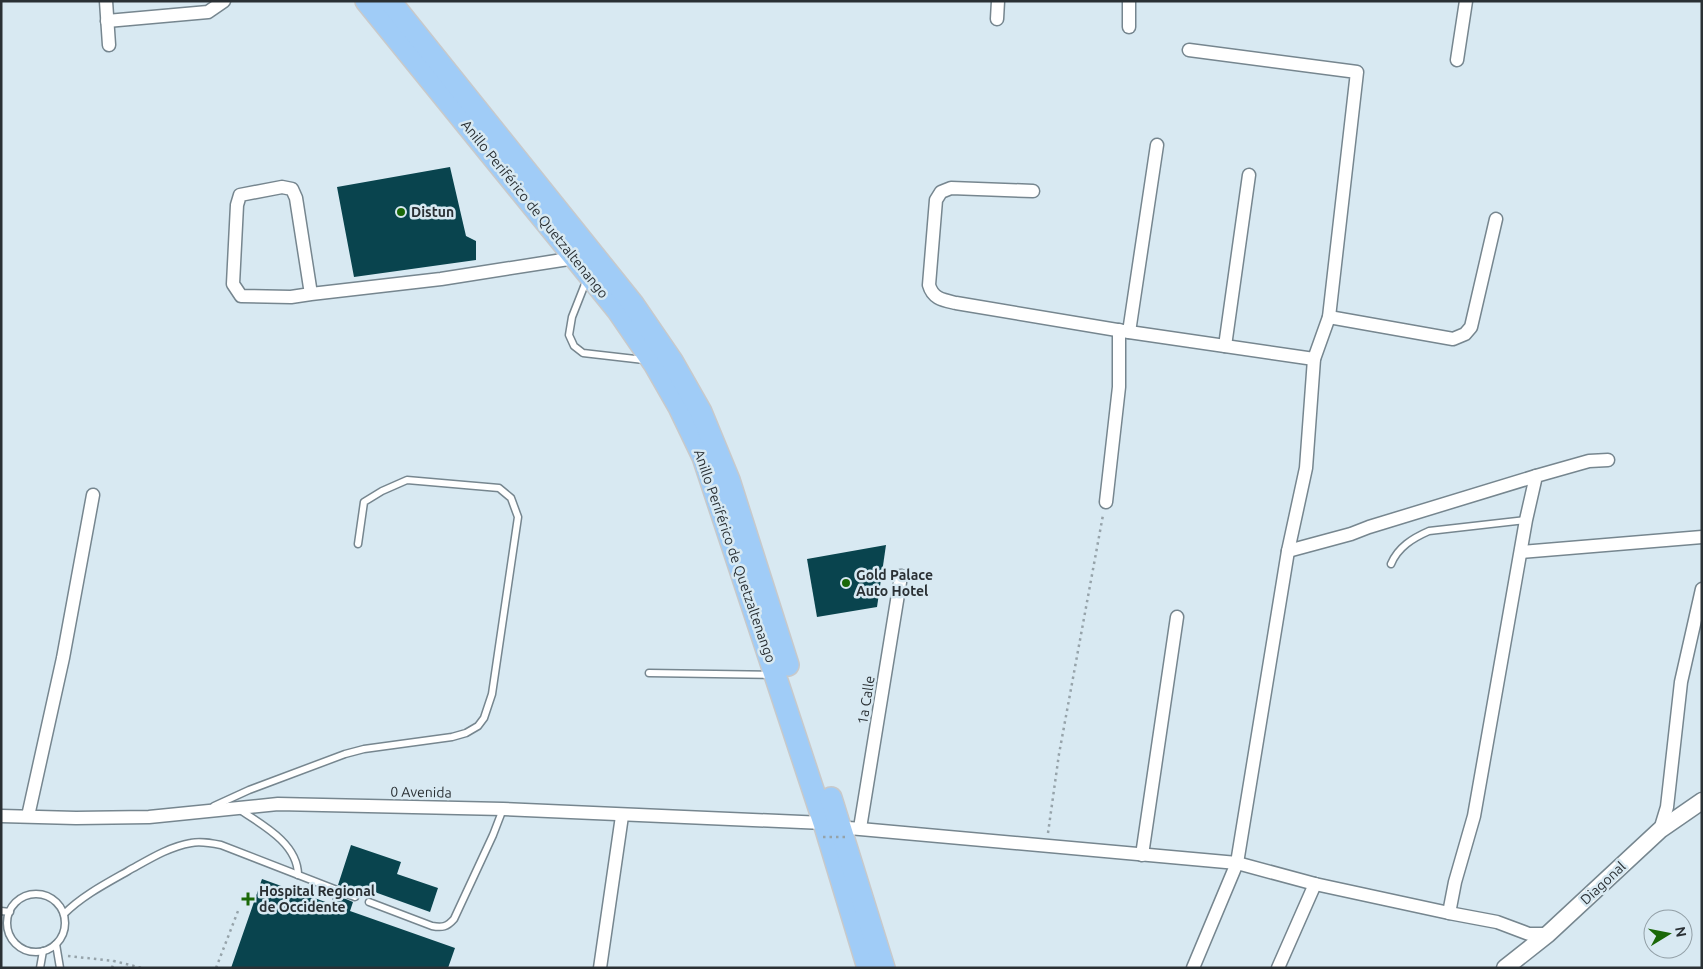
<svg xmlns="http://www.w3.org/2000/svg" width="1703" height="969" font-family="Ubuntu,sans-serif">
  <rect width="100%" height="100%" fill="#d8e9f2"/>
  <g fill="#09444e">
    <polygon points="450,167 466,236 476,241 476,260 354,277 337,187"/>
    <polygon points="886,545 877,607 817,617 807,559"/>
    <polygon points="351,845 401,862 397,874 438,888 430,912 358,886 356,892 338,885"/>
    <polygon points="262,879 331,904 334,894 353,902 350,911 455,948 448,968 231,968"/>
  </g>
  <g fill="none" stroke-linecap="round" stroke-linejoin="round">
    <g stroke="#76868f" stroke-width="9">
      <g id="service">
        <polyline points="587,279 572,317 569,335 574,346 583,353 644,360"/>
        <path d="M1391,564C1398,547 1413,538 1429,531L1526,520"/>
        <polyline points="649,673 772,675"/>
        <polyline points="214,806 249,790 345,754 364,749 452,737 466,733 478,726 484,718 492,694 518,517 511,498 499,488 407,480 382,491 364,502 358,544"/>
        <path d="M240,810C263,825 298,844 298,875"/>
        <circle cx="36" cy="923" r="29"/>
        <path d="M369,902L432,926C442,928 447,927 454,919L493,835L503,809"/>
        <polyline points="1,911 10,912"/>
        <path d="M64,914C82,896 105,884 128,871C148,860 168,847 191,843C201,841 211,843 221,845L355,897"/>
        <polyline points="56,944 60,968"/>
        <polyline points="40,968 43,951"/>
      </g>
    </g>
    <g stroke="#76868f" stroke-width="15">
      <g id="minor">
        <polyline points="106,1 109,45"/>
        <polyline points="997,19 998,1"/>
        <polyline points="107,21 208,12 224,1"/>
        <polyline points="1129,27 1129,1"/>
        <polyline points="1189,50 1357,72 1329,317 1314,359 1306,468 1288,551 1237,863 1193,968"/>
        <polyline points="1457,60 1466,1"/>
        <path d="M1033,191L951,188L941,192L936,200L929,285C933,299 943,300 956,303L1129,332L1314,359"/>
        <polyline points="311,294 296,198 292,189 282,187 240,195 237,205 233,284 241,296 291,297 311,294 441,279 575,258"/>
        <polyline points="1329,317 1453,339 1465,334 1471,327 1496,219"/>
        <polyline points="1129,332 1157,145"/>
        <polyline points="1225,346 1249,175"/>
        <polyline points="1106,502 1119,387 1119,330"/>
        <polyline points="1288,551 1351,534 1369,527 1536,476"/>
        <polyline points="1521,552 1702,537"/>
        <polyline points="1,816 76,818 149,817 278,804 503,809 824,823 849,828 1237,863 1315,884 1449,913 1497,922 1529,934 1548,934"/>
        <polyline points="28,816 63,658 93,495"/>
        <polyline points="860,828 901,576"/>
        <polyline points="1660,830 1667,807 1681,682 1702,589"/>
        <polyline points="1142,855 1177,617"/>
        <polyline points="1449,913 1455,882 1474,816 1526,520 1536,476 1589,461 1608,460"/>
        <polyline points="600,968 622,816"/>
        <polyline points="1278,968 1315,884"/>
      </g>
    </g>
    <g stroke="#76868f" stroke-width="19">
      <polyline id="tertiary" points="1505,968 1548,934 1660,830 1702,801"/>
    </g>
    <g stroke="#c8c9ca" stroke-width="24">
      <g id="trunk">
        <polyline points="366,1 618,311 655,365 679,407 703,457 824,823 868,968"/>
        <polyline points="390,1 633,304 672,361 701,412 729,480 788,665"/>
        <polyline points="831,798 884,968"/>
      </g>
    </g>
    <g stroke="#96a3aa" stroke-width="2.5" stroke-dasharray="2.5 4" stroke-linecap="butt">
      <polyline points="1048,833 1059,754 1103,515"/>
      <polyline points="68,956 114,961 142,968"/>
      <polyline points="112,968 114,961"/>
      <polyline points="216,968 238,911"/>
    </g>
    <use href="#service" stroke="#fff" stroke-width="6"/>
    <use href="#minor" stroke="#fff" stroke-width="12"/>
    <use href="#tertiary" stroke="#fff" stroke-width="16"/>
    <use href="#trunk" stroke="#a0ccf7" stroke-width="21"/>
    <polyline stroke="#96a3aa" stroke-width="2.5" stroke-dasharray="2.5 4" stroke-linecap="butt" points="823,837 847,837"/>
  </g>
  <g fill="#1a6808" stroke="#d8e9f2" stroke-width="2">
    <circle cx="401" cy="212" r="5"/>
    <circle cx="846" cy="583" r="5"/>
    <path d="M245.5 891.5h5v5h5v5h-5v5h-5v-5h-5v-5h5z"/>
  </g>
  <g text-anchor="middle" dominant-baseline="central" stroke-width="5" stroke-linejoin="round" paint-order="stroke">
    <g font-size="14" fill="#2a3034" stroke="#d8e9f2">
      <text transform="translate(535 209) rotate(51)">Anillo Periférico de Quetzaltenango</text>
      <text transform="translate(735 556) rotate(71)">Anillo Periférico de Quetzaltenango</text>
      <text transform="translate(866 700) rotate(-81)">1a Calle</text>
      <text transform="translate(421 792) rotate(1)">0 Avenida</text>
      <text transform="translate(1603 883) rotate(-43)">Diagonal</text>
    </g>
    <g font-size="14" font-weight="bold" fill="#2a3034" stroke="#d8e9f2" text-anchor="start">
      <text x="411" y="212">Distun</text>
      <text x="856" y="575">Gold Palace<tspan x="856" dy="16">Auto Hotel</tspan></text>
      <text x="259" y="891">Hospital Regional<tspan x="259" dy="16">de Occidente</tspan></text>
    </g>
  </g>
  <rect width="1703" height="969" fill="none" stroke="#2a3034" stroke-width="5"/>
  <g transform="translate(1668 934) rotate(80)"><circle r="24" fill="#d8e9f2" stroke="#929fa6"/>
  <path d="M0-4L9 19L0 12L-9 19Z" fill="#1a6808"/>
  <text y="-8" font-size="14" font-weight="bold" text-anchor="middle" fill="#2a3034">N</text>
  </g>
</svg>
